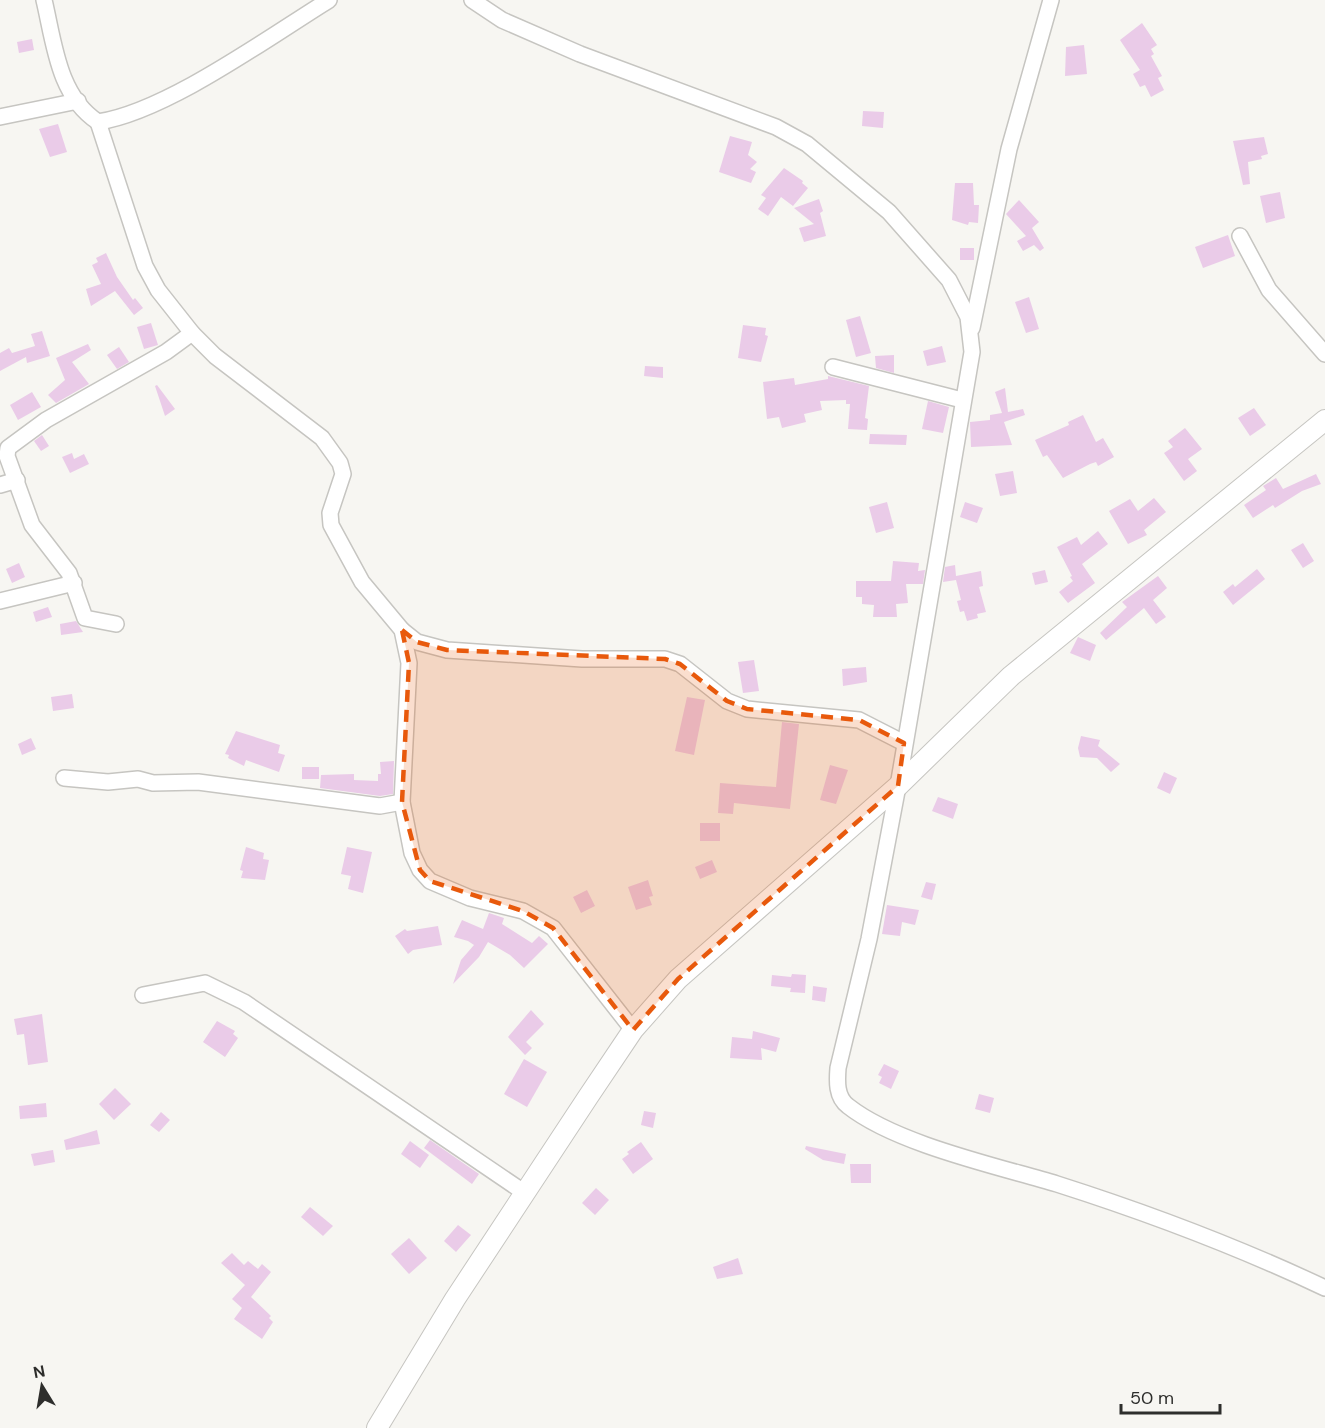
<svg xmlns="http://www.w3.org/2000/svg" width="1325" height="1428" font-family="'DM Sans',sans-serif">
  <rect width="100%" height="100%" fill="#f7f6f2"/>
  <g fill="#eacbe8">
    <polygon points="1142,23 1157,45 1151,49 1154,54 1151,56 1162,76 1158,78 1164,90 1151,97 1145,85 1140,87 1133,74 1140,70 1120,40"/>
    <polygon points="32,39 34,50 19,53 17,42"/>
    <polygon points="1084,45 1087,74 1065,76 1066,47"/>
    <polygon points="863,111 884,112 883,128 862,126"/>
    <polygon points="58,124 67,152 50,157 39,129"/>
    <polygon points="730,136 752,142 748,155 757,162 750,169 756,172 751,183 719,172"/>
    <polygon points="1264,137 1268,154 1261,156 1262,159 1248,162 1250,184 1243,185 1233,141"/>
    <polygon points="784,168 803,181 802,183 808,188 793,206 781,197 768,216 758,209 766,198 761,195"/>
    <polygon points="955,183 973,183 974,205 979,205 978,223 969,222 968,225 952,220"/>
    <polygon points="1280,192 1285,218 1266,223 1260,196"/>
    <polygon points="819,199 823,211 820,213 826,236 804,242 799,228 814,224 794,208"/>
    <polygon points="1019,200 1039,222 1032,228 1044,248 1040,251 1034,245 1023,251 1017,241 1026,236 1006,214"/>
    <polygon points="1228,235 1235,256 1203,268 1195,247"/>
    <rect x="960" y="248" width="14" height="12"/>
    <polygon points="106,253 117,277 133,300 135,298 143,308 134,315 115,291 91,306 86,289 101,284 92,265 98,262 96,258"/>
    <polygon points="1029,297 1039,329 1026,333 1015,302"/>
    <polygon points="860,316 871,353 856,357 846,320"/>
    <polygon points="151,323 158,345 144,349 137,327"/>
    <polygon points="743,325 766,328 765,335 768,336 761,362 738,358"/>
    <polygon points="42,331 50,356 27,363 26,357 0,371 0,353 9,348 12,353 35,346 31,334"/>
    <polygon points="88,344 91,350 72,362 89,384 56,403 48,395 65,380 56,358"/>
    <polygon points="942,346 946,362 927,366 923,351"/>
    <polygon points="119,347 129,362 117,369 107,355"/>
    <polygon points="894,355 894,373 876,368 875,356"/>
    <polygon points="645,366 663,367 663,378 644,376"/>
    <polygon points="828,376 869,386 865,418 868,419 867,430 848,429 850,404 846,404 846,400 820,401 822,410 804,414 806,422 782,428 779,417 767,419 763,382 794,378 795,385 828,379"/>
    <polygon points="157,385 175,409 165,416 155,386"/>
    <polygon points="1005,388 1008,412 1023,409 1025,415 1004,422 1012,445 971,447 970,422 990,420 990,415 1002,413 995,392"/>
    <polygon points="32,392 41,407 18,420 10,405"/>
    <polygon points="928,401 949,407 943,433 922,429"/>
    <polygon points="1254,408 1266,425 1250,436 1238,418"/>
    <polygon points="1083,415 1096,442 1103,438 1114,457 1098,466 1096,462 1090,464 1063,478 1047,455 1043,457 1035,440 1069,425 1068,422"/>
    <polygon points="1185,428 1202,449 1188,459 1197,471 1184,481 1164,453 1173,447 1168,441"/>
    <polygon points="870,434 907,435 906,445 869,444"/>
    <polygon points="42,435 49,446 41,451 34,441"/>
    <polygon points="72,453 74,459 84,454 89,464 70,473 62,457"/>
    <polygon points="1013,471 1017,493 1000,496 995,474"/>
    <polygon points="1316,474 1321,484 1302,491 1275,508 1273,505 1253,518 1244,505 1266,490 1263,486 1276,478 1283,489"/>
    <polygon points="1154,498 1166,512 1144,530 1147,535 1128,544 1109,511 1130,499 1138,511"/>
    <polygon points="887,502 894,528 876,533 869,507"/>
    <polygon points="965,502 983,508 977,523 960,517"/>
    <polygon points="1098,531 1108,544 1082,564 1095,583 1068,603 1059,592 1073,581 1070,577 1072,576 1057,547 1077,537 1081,545"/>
    <polygon points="1303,543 1314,561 1303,568 1291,550"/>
    <polygon points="893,561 919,563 918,571 925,570 923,584 906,584 908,603 896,604 897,617 873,617 874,605 862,604 862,597 856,597 856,581 891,581"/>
    <polygon points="19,563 25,577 12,583 6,569"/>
    <polygon points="955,565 956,576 981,571 983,586 979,587 986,612 977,614 978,618 967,621 964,611 960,612 957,601 961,600 956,580 943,582 945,567"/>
    <polygon points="1257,569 1265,579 1233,605 1223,592 1233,584 1235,587"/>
    <polygon points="1045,570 1048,582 1035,585 1032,573"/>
    <polygon points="1158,576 1167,588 1153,600 1166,617 1156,624 1144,608 1106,640 1100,633 1127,607 1122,602"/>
    <polygon points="48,607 52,617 36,622 33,612"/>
    <polygon points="76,621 83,632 61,635 60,624"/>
    <polygon points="1078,637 1096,645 1090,661 1070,653"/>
    <polygon points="754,660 759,691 743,693 738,662"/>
    <polygon points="866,667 867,682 843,686 842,669"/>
    <polygon points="72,694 74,708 53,711 51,697"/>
    <polygon points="687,697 705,700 694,755 675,751"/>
    <polygon points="782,722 799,724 790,809 734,803 733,814 718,813 720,783 776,787"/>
    <polygon points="236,731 280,745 278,753 285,755 279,772 246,760 244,766 228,758 229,755 225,754"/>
    <polygon points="1081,736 1100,740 1098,746 1120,764 1111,772 1097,758 1080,757 1078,748"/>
    <polygon points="31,738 36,749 22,755 18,744"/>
    <polygon points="394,761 393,794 380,796 320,788 321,775 354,774 354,780 378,781 378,774 381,774 380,762"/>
    <polygon points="830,765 848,770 836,804 820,800"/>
    <rect x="302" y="767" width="17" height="12"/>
    <polygon points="1164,772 1177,778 1170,794 1157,788"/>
    <polygon points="938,797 958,804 953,819 932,811"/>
    <rect x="700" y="823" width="20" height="18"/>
    <polygon points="246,847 264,853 263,859 269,860 265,880 241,878 243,871 240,870"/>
    <polygon points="347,847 372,852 363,893 348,889 351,876 341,874"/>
    <polygon points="712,860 717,872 700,879 695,867"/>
    <polygon points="648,880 653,896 649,897 652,905 636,910 628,887"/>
    <polygon points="926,882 936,884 932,900 921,897"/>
    <polygon points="587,890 595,906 581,913 573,897"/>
    <polygon points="887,905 919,910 915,925 902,922 900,936 882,934"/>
    <polygon points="489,913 504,918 502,924 532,943 539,936 548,944 524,968 510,955 488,942 479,957 453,984 461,960 474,945 468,941 454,937 462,920 483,929"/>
    <polygon points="438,926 442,945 413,950 408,954 395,936 405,929 407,931"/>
    <polygon points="792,974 806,975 805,993 790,992 791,988 771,986 772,975 791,977"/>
    <polygon points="813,986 827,988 825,1002 812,1000"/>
    <polygon points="531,1010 544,1024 526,1042 532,1048 525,1055 508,1037"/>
    <polygon points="42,1014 48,1062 28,1065 24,1034 17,1035 14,1019"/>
    <polygon points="217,1021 235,1031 233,1034 238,1038 225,1057 203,1042"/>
    <polygon points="753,1031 780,1038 776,1052 761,1048 762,1060 730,1058 732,1037 752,1039"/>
    <polygon points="524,1059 547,1072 527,1107 504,1094"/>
    <polygon points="884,1064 899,1071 891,1089 879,1083 882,1077 878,1075"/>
    <polygon points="115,1088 131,1104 114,1120 99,1104"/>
    <polygon points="979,1094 994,1098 990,1113 975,1109"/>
    <polygon points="46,1103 47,1117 20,1119 19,1106"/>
    <polygon points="644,1111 656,1113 653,1128 641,1125"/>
    <polygon points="161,1112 170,1120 159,1132 150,1125"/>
    <polygon points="97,1130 100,1144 66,1150 64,1140"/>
    <polygon points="430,1140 479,1174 472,1184 424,1148"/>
    <polygon points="410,1141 429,1155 420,1168 401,1154"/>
    <polygon points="641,1142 653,1159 633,1174 622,1159 629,1154 627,1152"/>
    <polygon points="806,1146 846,1154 844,1164 823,1160 805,1149"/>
    <polygon points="53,1150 55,1162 34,1166 31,1154"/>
    <polygon points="850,1164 871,1164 871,1183 851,1183"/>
    <polygon points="596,1188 609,1200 595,1215 582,1203"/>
    <polygon points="310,1207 333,1226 323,1236 301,1217"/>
    <polygon points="458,1225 471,1235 456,1252 444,1241"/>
    <polygon points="409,1238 427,1258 409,1274 391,1254"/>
    <polygon points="232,1253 244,1265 248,1261 258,1269 262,1264 271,1272 251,1297 271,1316 269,1318 273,1322 262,1339 234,1319 242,1308 232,1299 245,1285 221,1263"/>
    <polygon points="738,1258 743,1274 717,1279 713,1267"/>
  </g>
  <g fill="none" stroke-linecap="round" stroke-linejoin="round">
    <g stroke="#c6c5c1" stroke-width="18">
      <g id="minor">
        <path d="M44,0C54,42 58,96 98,122C166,112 269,37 329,0"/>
        <path d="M472,0L502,20L580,54L776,127L807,144L889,212L949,280L968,317L972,352L898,786L869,939L838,1068C837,1081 836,1097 848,1106C896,1144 997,1166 1057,1184C1148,1213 1238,1247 1325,1288"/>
        <polyline points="0,117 78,101"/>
        <polyline points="98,122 145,266 158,290 192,333 215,356 322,438 340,463 343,474 330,513 331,525 362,582 402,630 409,663 402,802 412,853 420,870 430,881 470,898 523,911 553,928 633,1030"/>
        <polyline points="1240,236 1269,290 1325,354"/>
        <polyline points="972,328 1009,149 1051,0"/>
        <polyline points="833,367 962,400"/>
        <polyline points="0,485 17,480"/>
        <polyline points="0,601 74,583"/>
        <polyline points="116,624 85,618 69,573 32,525 7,456 8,448 46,420 166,352 192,333"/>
        <polyline points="402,630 417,642 447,650 582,659 665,659 680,664 727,701 747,709 859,720 904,743"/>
        <polyline points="64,778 108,782 138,779 153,783 198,782 380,806 402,802"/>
        <polyline points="143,995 205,983 244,1002 525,1193"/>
      </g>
    </g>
    <g stroke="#c6c5c1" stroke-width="22">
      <polyline id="tertiary" points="377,1428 455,1299 588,1097 633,1030 678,979 898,786 1011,676 1325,420"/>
    </g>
    <use href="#minor" stroke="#fff" stroke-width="15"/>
    <use href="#tertiary" stroke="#fff" stroke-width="20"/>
  </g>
  <path fill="#e8590c" fill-opacity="0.2" stroke="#e8590c" stroke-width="4.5" stroke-dasharray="12 8" stroke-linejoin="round" d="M402,630L417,642L447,650L665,659L680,664L727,701L747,709L859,720L904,743L898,786L678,979L633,1030L553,928L523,911L430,881L420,870L402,802L409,663Z"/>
  <g transform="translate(42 1386) rotate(349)" stroke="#f7f6f2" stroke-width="4.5" paint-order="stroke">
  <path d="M0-4.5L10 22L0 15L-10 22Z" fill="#2e2e2c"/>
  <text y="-9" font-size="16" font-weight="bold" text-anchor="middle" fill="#2e2e2c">N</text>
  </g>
  <path d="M1121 1404v9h99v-9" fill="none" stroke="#2e2e2c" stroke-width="3"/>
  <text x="1130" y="1404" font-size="18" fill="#2e2e2c" stroke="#f7f6f2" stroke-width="4.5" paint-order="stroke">50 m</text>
</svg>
